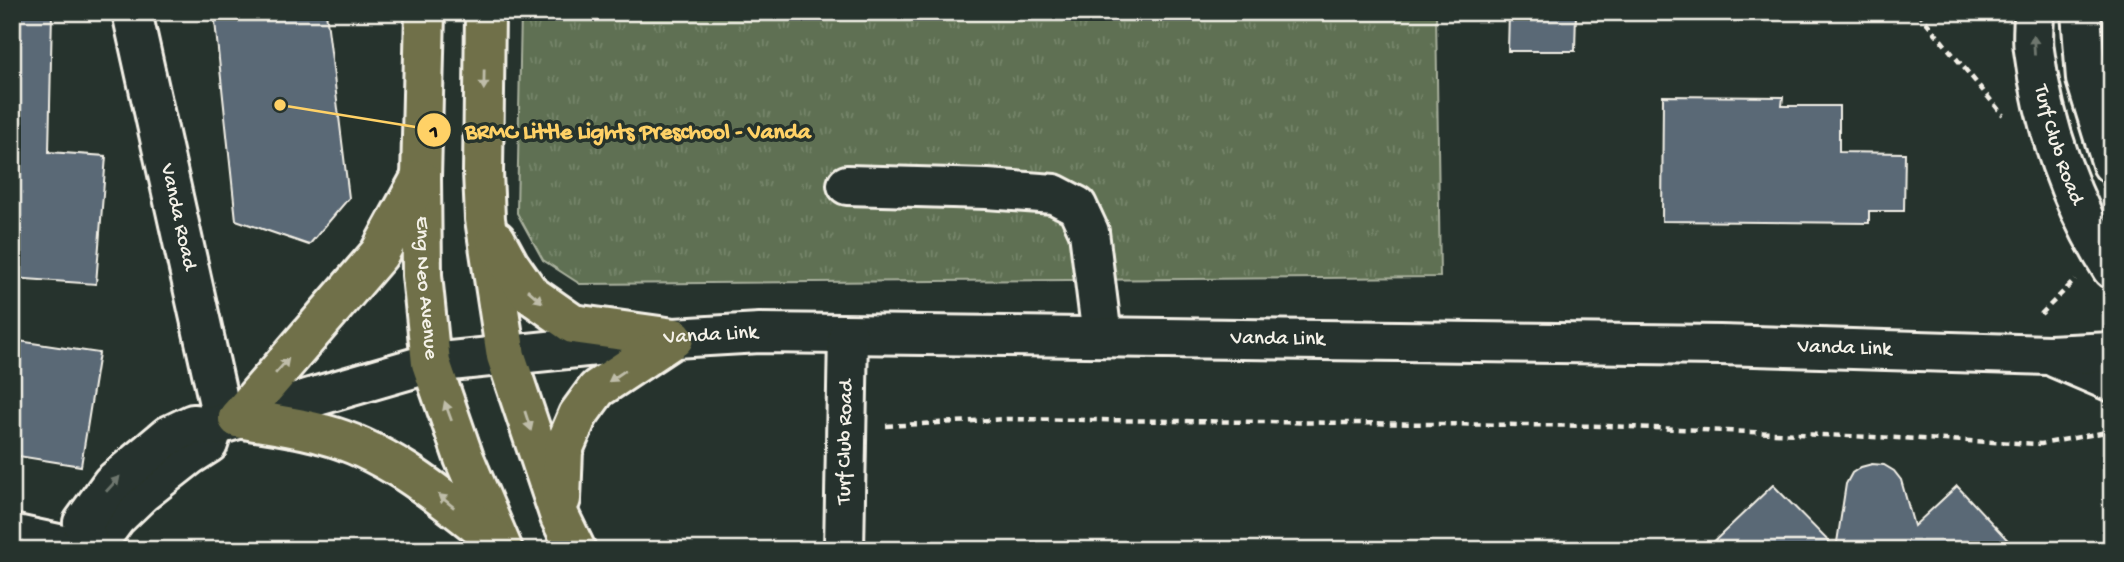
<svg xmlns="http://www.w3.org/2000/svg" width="2124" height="562" font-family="'Gochi Hand',sans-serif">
  <defs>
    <pattern id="grass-tufts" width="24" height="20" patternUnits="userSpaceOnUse" patternTransform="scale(1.75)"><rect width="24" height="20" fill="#5e7052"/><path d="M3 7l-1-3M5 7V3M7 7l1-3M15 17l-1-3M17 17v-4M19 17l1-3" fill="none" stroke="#76856b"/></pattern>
  </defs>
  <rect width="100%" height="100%" fill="#26332d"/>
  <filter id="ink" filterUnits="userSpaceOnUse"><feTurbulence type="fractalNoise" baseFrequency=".0143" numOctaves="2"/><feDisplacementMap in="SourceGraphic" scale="14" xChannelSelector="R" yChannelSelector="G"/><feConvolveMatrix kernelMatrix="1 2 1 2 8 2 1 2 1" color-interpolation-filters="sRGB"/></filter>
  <g filter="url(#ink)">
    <polygon fill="url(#grass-tufts)" stroke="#a9b09d" stroke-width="2" points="521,12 1436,12 1440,277 580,284 543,260 517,213"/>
    <g fill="#5a6976" stroke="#f4f1e8" stroke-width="2">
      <polygon points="12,12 52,12 49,152 106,156 96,284 12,278"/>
      <polygon points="214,12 326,12 349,198 309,245 236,220"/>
      <polygon points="1509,12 1576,12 1575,51 1508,51"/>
      <polygon points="1663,96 1783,97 1782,106 1839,106 1839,152 1905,153 1904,211 1869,211 1869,223 1662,221"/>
      <polygon points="12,340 99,353 81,466 12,455"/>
      <polygon points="1872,464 1884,465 1894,471 1901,480 1914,526 1957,486 2017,550 1705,550 1773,485 1836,549 1846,484 1852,473 1861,467"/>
    </g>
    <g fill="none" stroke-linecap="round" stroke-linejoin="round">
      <g stroke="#f4f1e8" stroke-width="44">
        <g id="minor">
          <path id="s1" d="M132,12L223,422"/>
          <path id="s2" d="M2034,12C2034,25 2032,38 2034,50C2043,125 2072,206 2112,269"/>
          <polyline points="2081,12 2086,79 2112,164"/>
          <polyline points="847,185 987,189 1054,194 1077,206 1089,232 1102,337"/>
          <polyline points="2056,358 2112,382"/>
          <polyline points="12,534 82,549"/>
          <polyline points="94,540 102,537 116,518 142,493 189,456 208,444 214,426"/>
          <path id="s3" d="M88,542L83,523L112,483L168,436L193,424L214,426L431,363L674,338L760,333L1720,345L2049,355L2112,352"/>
          <path id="s4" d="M844,550L848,335"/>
        </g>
      </g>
      <g stroke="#f4f1e8" stroke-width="44">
        <g id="major">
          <path id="s5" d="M425,12L421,178L422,275L431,363L464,458L503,550"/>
          <polyline points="485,12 483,172 485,219 506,356 560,517 576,550"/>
          <polyline points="496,240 509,264 530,294 573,324 674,338"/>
          <polyline points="238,418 379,254 420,179"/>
          <path d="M238,418C266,423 295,426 323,434C389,451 444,499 496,540"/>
          <polyline points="561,499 563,450 578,415 597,389 674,338"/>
        </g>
      </g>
      <g stroke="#f4f1e8" stroke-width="4.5" stroke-dasharray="7 5" stroke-linecap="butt">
        <polyline points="1918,12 2003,115"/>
        <polyline points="2041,314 2075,280"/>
        <polyline points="886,426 1007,419 1608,426 2041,444 2112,431"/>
      </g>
      <use href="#minor" stroke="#26332d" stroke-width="38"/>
      <use href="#major" stroke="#6f704a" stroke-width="38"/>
    </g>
    <defs><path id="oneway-solid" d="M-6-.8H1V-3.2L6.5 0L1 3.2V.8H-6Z" transform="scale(1.75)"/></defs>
    <g fill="#6e766e">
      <use href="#oneway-solid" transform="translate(2034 45) rotate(-93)"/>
      <use href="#oneway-solid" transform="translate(113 484) rotate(-48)"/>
    </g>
    <g fill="#bfbda9">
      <use href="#oneway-solid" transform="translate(484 80) rotate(91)"/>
      <use href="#oneway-solid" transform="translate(535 296) rotate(41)"/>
      <use href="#oneway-solid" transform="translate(282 366) rotate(-49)"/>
      <use href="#oneway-solid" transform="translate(617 376) rotate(146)"/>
      <use href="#oneway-solid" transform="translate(448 411) rotate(-110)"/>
      <use href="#oneway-solid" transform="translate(528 421) rotate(72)"/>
      <use href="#oneway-solid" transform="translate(446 501) rotate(-141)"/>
    </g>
  </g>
  <g text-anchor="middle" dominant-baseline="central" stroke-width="7" stroke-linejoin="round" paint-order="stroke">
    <g font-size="21" fill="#f4f1e8" stroke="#26332d">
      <text stroke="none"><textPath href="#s2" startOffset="136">Turf Club Road</textPath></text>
      <text stroke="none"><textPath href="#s1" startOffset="210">Vanda Road</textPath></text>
      <text stroke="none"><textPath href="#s5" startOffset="276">Eng Neo Avenue</textPath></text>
      <text stroke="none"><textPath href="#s3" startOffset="698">Vanda Link</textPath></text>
      <text stroke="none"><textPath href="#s3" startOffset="1265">Vanda Link</textPath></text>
      <text stroke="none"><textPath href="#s3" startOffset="1832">Vanda Link</textPath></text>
      <text stroke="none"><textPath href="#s4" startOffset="108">Turf Club Road</textPath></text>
    </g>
  </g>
  <path fill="none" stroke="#ffd166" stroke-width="2.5" d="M280 105L434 130"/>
  <g fill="#ffd166" stroke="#26332d" stroke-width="2.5">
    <circle cx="280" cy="105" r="7"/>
    <circle cx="434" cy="130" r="18"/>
  </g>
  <g font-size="21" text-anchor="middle" font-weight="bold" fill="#111">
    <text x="434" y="137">1</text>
  </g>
  <g font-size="23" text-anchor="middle" font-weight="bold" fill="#ffd166" stroke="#26332d" stroke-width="7" stroke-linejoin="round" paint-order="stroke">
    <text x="638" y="138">BRMC Little Lights Preschool - Vanda</text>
  </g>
  <rect width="2124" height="562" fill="none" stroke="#26332d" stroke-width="42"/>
  <rect x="21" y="21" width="2082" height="520" fill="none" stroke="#f4f1e8" stroke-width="2.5" filter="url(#ink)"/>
</svg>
